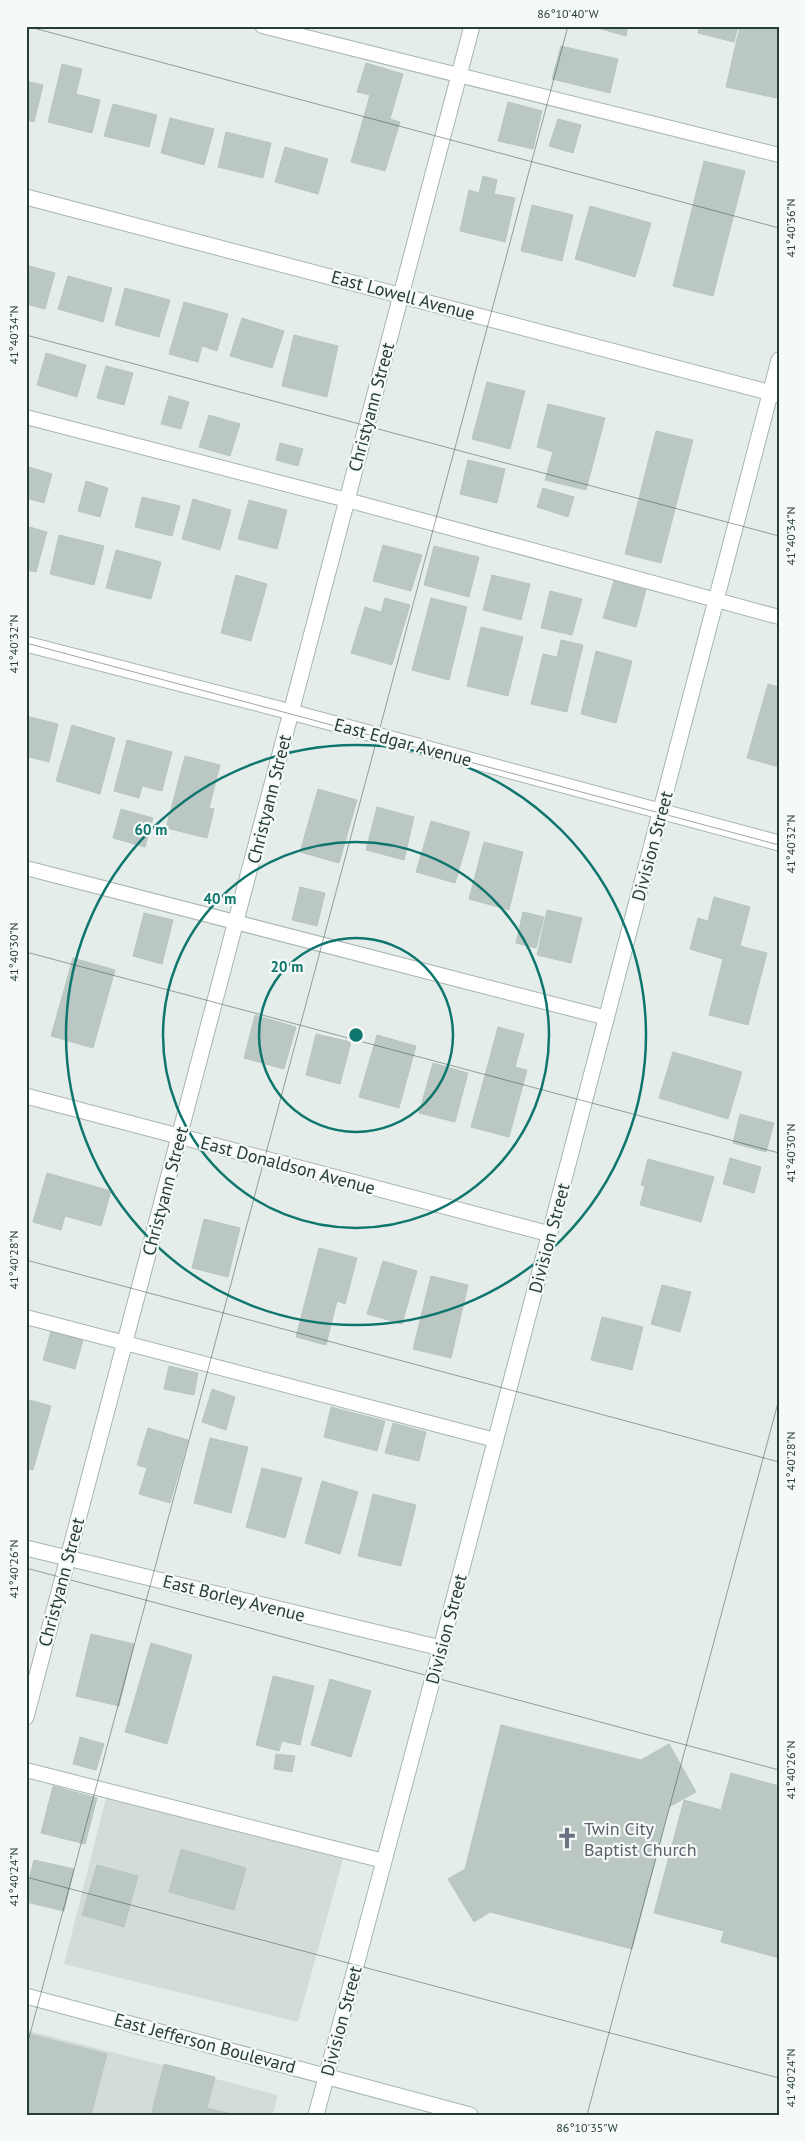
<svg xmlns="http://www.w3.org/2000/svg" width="805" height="2141" font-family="'PT Sans',sans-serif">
  <rect width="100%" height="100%" fill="#e5edea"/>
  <g fill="#d3dcd9">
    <polygon points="106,1798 343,1859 298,2022 64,1964"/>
    <polygon points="26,2030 278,2095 273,2115 26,2115"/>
  </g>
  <g fill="#bbc7c3" stroke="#b8c6c1">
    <polygon points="591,26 628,26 626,36"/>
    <polygon points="699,26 738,26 734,42 698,33"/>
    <polygon points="740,26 779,26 779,87 776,98 726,87"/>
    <polygon points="561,46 618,59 610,93 552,79"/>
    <polygon points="366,63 403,74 390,119 400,122 385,171 351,162 370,95 357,92"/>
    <polygon points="62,64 82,69 76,94 100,100 92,133 48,122"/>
    <polygon points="26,81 43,85 34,122 26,120"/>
    <polygon points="508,102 542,111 533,149 498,141"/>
    <polygon points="113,104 157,115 149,147 104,136"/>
    <polygon points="170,118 214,129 204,165 161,153"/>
    <polygon points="558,119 581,125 573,153 549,146"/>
    <polygon points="226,132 271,143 263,178 218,167"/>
    <polygon points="285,147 328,159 318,194 275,182"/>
    <polygon points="704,161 745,171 713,296 673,286"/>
    <polygon points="483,176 497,180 494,194 515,198 505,242 460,231 469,190 479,193"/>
    <polygon points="532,205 573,215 562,261 521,251"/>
    <polygon points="590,206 651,223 635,277 575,259"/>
    <polygon points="26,265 55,273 45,309 26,304"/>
    <polygon points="68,276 112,288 103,322 58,309"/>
    <polygon points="125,288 170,300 159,337 115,325"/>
    <polygon points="184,302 228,314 217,351 202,346 198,362 169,354"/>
    <polygon points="242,318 284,331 272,368 230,356"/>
    <polygon points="294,335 338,346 327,397 282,386"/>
    <polygon points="46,353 86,365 77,397 37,385"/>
    <polygon points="106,366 133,373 124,405 97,398"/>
    <polygon points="487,382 525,391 510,449 472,439"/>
    <polygon points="169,396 189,402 181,429 161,424"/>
    <polygon points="548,404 605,418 586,490 545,480 553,452 537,447"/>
    <polygon points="209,415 240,424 230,456 199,447"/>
    <polygon points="656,431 693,440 661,563 625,554"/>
    <polygon points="280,443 303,449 298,466 276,460"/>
    <polygon points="468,460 505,469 497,503 460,494"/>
    <polygon points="29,467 52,474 44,503 26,498 26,477"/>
    <polygon points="86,481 108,488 100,517 78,511"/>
    <polygon points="543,488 574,497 568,517 537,507"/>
    <polygon points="142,497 180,506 172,536 135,527"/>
    <polygon points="193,499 231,510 220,550 182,539"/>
    <polygon points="249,500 287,510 277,549 238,539"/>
    <polygon points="26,526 47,532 36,572 26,570"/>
    <polygon points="59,535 104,546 94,585 50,574"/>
    <polygon points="383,545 422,555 411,591 373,581"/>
    <polygon points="434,546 479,557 469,597 424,585"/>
    <polygon points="116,550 161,562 151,599 106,588"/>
    <polygon points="236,575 267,584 251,641 221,633"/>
    <polygon points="492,575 530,584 521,620 483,610"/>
    <polygon points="614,581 646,590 636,627 603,618"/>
    <polygon points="550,591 582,599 572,635 541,628"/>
    <polygon points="385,598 410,605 392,665 351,653 365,607 381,612"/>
    <polygon points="431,598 467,607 449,680 412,670"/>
    <polygon points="481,627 523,637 508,696 467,686"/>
    <polygon points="561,640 583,645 567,712 531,704 543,654 557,657"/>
    <polygon points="596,651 632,661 616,723 581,714"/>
    <polygon points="768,684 779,687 779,767 747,758"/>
    <polygon points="26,716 58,724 49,762 26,756"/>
    <polygon points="72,725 115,738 100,794 56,781"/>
    <polygon points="127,740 172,752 162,791 142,786 139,798 114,791"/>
    <polygon points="185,756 220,765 209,808 214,809 207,838 166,828"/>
    <polygon points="318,789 357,800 339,863 300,852"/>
    <polygon points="377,807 414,817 404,860 366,850"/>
    <polygon points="121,809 153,818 145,847 113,838"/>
    <polygon points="431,821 470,832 455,883 416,872"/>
    <polygon points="484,842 523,852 509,910 469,899"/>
    <polygon points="300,887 325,893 317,926 292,920"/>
    <polygon points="714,897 750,907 740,946 767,953 748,1025 709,1015 723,959 690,949 698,918 708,921"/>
    <polygon points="547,910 582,918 571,963 537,955"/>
    <polygon points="523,912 544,917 536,948 516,943"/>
    <polygon points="144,913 173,920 162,964 133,956"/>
    <polygon points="73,958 115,970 93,1048 51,1036"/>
    <polygon points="255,1015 296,1027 284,1069 244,1058"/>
    <polygon points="498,1027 524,1034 515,1067 527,1070 509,1137 471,1127"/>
    <polygon points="316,1034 351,1042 340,1084 306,1075"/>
    <polygon points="377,1035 416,1046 399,1108 359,1097"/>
    <polygon points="673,1052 742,1072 728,1119 659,1098"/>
    <polygon points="433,1063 468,1073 455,1122 419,1113"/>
    <polygon points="740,1114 774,1123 766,1152 733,1143"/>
    <polygon points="730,1158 761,1167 754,1193 723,1184"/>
    <polygon points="648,1159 714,1177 701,1222 640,1205 645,1186 641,1185"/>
    <polygon points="47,1173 111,1191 101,1226 65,1216 61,1230 33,1222"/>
    <polygon points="204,1219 240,1228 228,1277 192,1268"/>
    <polygon points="319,1248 357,1258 345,1304 337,1301 326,1345 296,1337"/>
    <polygon points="383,1261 417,1271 402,1324 367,1314"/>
    <polygon points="431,1276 468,1285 451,1358 413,1349"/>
    <polygon points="662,1285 691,1292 680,1332 651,1324"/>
    <polygon points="602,1317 643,1327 632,1370 591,1360"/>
    <polygon points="51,1331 83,1340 75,1369 43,1360"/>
    <polygon points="169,1366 198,1373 194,1395 164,1389"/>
    <polygon points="212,1389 235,1397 226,1430 202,1422"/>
    <polygon points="26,1399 51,1406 33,1470 26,1468"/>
    <polygon points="331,1407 385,1421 377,1451 324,1437"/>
    <polygon points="393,1423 426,1432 419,1461 385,1453"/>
    <polygon points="148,1428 188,1440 170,1503 139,1494 147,1468 137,1465"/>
    <polygon points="210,1438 248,1447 231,1513 194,1503"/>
    <polygon points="262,1468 302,1478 285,1538 246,1527"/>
    <polygon points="322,1481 358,1492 340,1554 305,1543"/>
    <polygon points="373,1494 416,1505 401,1566 358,1556"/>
    <polygon points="91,1634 134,1644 119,1706 76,1696"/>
    <polygon points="151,1643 192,1655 167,1744 125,1732"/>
    <polygon points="273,1676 314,1686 300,1745 282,1741 279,1751 256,1745"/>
    <polygon points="330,1679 371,1691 351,1757 311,1745"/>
    <polygon points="501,1725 641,1760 669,1744 696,1792 669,1807 632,1949 490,1912 474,1922 448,1879 465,1869"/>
    <polygon points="80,1737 104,1744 96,1770 73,1764"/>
    <polygon points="276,1754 295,1756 292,1772 274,1769"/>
    <polygon points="731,1773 779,1786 779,1958 721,1942 724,1931 654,1913 684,1800 721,1810"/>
    <polygon points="53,1786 97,1798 85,1844 41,1833"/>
    <polygon points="181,1849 246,1868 234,1910 169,1892"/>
    <polygon points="34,1860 74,1869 64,1911 26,1902 26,1891"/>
    <polygon points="97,1865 138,1876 124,1927 82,1915"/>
    <polygon points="26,2033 107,2054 91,2115 26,2115"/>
    <polygon points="164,2064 215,2077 207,2108 235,2115 151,2115"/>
  </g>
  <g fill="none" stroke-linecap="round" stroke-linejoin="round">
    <g stroke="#a8b5b1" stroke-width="16">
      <g id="lane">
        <polyline points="262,26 779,155"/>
        <polyline points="26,417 347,500 779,617"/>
        <polyline points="26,868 607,1018"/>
        <polyline points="26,1317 495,1440"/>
        <polyline points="26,1770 384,1861"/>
      </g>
    </g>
    <g stroke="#a8b5b1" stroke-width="17">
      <g id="street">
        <polyline points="26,197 779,395"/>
        <polyline points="26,644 291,712 779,843"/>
        <polyline points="26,1096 550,1234"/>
        <polyline points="26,1548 441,1648"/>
        <polyline points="26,1717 472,26"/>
      </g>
    </g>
    <g stroke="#a5b7b2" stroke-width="17">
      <g id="secondary">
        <polyline points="26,1996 470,2115"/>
        <polyline points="316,2115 441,1648 779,360"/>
      </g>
    </g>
    <use href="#lane" stroke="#fff" stroke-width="14"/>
    <use href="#street" stroke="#fff" stroke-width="15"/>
    <use href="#secondary" stroke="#fff" stroke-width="15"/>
  </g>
  <path fill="none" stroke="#263d38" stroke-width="1" stroke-opacity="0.45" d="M26,26L779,228M26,335L779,536M26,643L779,845M26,952L779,1153M26,1260L779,1462M26,1568L779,1770M26,1877L779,2078M26,2049L568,26M587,2115L779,1399"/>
  <g fill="none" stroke="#0f766e" stroke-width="2.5">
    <circle cx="356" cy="1035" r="97"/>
    <circle cx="356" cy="1035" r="193"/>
    <circle cx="356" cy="1035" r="290"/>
  </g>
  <defs>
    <g id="church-bare" transform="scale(1.725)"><path d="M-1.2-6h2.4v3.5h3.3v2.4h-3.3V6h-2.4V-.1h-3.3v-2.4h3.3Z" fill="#6b7280" stroke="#f5f9f8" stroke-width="2.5" paint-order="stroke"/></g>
  </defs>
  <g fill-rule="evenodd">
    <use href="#church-bare" x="567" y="1838"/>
  </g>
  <g text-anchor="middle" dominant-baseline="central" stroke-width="4.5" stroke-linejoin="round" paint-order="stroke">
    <g font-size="18" fill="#263d38" stroke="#f5f9f8">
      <text transform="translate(403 295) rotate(15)">East Lowell Avenue</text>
      <text transform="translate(371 407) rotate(-75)">Christyann Street</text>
      <text transform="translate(403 742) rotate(15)">East Edgar Avenue</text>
      <text transform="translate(269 799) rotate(-76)">Christyann Street</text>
      <text transform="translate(652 846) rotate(-75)">Division Street</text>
      <text transform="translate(288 1165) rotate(15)">East Donaldson Avenue</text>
      <text transform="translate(165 1191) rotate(-75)">Christyann Street</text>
      <text transform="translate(549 1238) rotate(-75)">Division Street</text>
      <text transform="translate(61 1582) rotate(-75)">Christyann Street</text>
      <text transform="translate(234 1598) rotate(14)">East Borley Avenue</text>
      <text transform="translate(446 1629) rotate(-75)">Division Street</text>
      <text transform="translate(341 2021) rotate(-75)">Division Street</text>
      <text transform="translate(205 2043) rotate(15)">East Jefferson Boulevard</text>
    </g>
    <g font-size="18" fill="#5b616d" stroke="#f5f9f8" text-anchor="start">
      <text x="584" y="1828">Twin City<tspan x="584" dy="21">Baptist Church</tspan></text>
    </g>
  </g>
  <circle cx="356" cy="1035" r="8" fill="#0f766e" stroke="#f5f9f8" stroke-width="2.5"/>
  <g font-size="15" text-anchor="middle" font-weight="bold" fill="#0f766e" stroke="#f5f9f8" stroke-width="4.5" stroke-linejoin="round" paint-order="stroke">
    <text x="151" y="835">60 m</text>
    <text x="220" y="904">40 m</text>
    <text x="287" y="972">20 m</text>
  </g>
  <rect width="805" height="2141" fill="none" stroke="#f5f9f8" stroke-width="55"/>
  <rect x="28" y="28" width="750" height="2086" fill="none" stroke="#263d38" stroke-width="2"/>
  <g font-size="12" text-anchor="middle" fill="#263d38">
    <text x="568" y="18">86°10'40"W</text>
    <text transform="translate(791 228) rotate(-90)" y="4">41°40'36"N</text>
    <text transform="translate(14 335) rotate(-90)" y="4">41°40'34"N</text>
    <text transform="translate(791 536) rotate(-90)" y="4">41°40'34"N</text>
    <text transform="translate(14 644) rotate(-90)" y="4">41°40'32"N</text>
    <text transform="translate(791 844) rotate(-90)" y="4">41°40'32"N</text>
    <text transform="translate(14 952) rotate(-90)" y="4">41°40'30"N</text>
    <text transform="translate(791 1153) rotate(-90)" y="4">41°40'30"N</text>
    <text transform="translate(14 1260) rotate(-90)" y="4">41°40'28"N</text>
    <text transform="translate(791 1461) rotate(-90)" y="4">41°40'28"N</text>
    <text transform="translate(14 1569) rotate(-90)" y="4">41°40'26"N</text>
    <text transform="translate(791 1770) rotate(-90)" y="4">41°40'26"N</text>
    <text transform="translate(14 1877) rotate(-90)" y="4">41°40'24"N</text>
    <text transform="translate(791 2078) rotate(-90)" y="4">41°40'24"N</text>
    <text x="587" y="2132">86°10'35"W</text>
  </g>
</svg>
